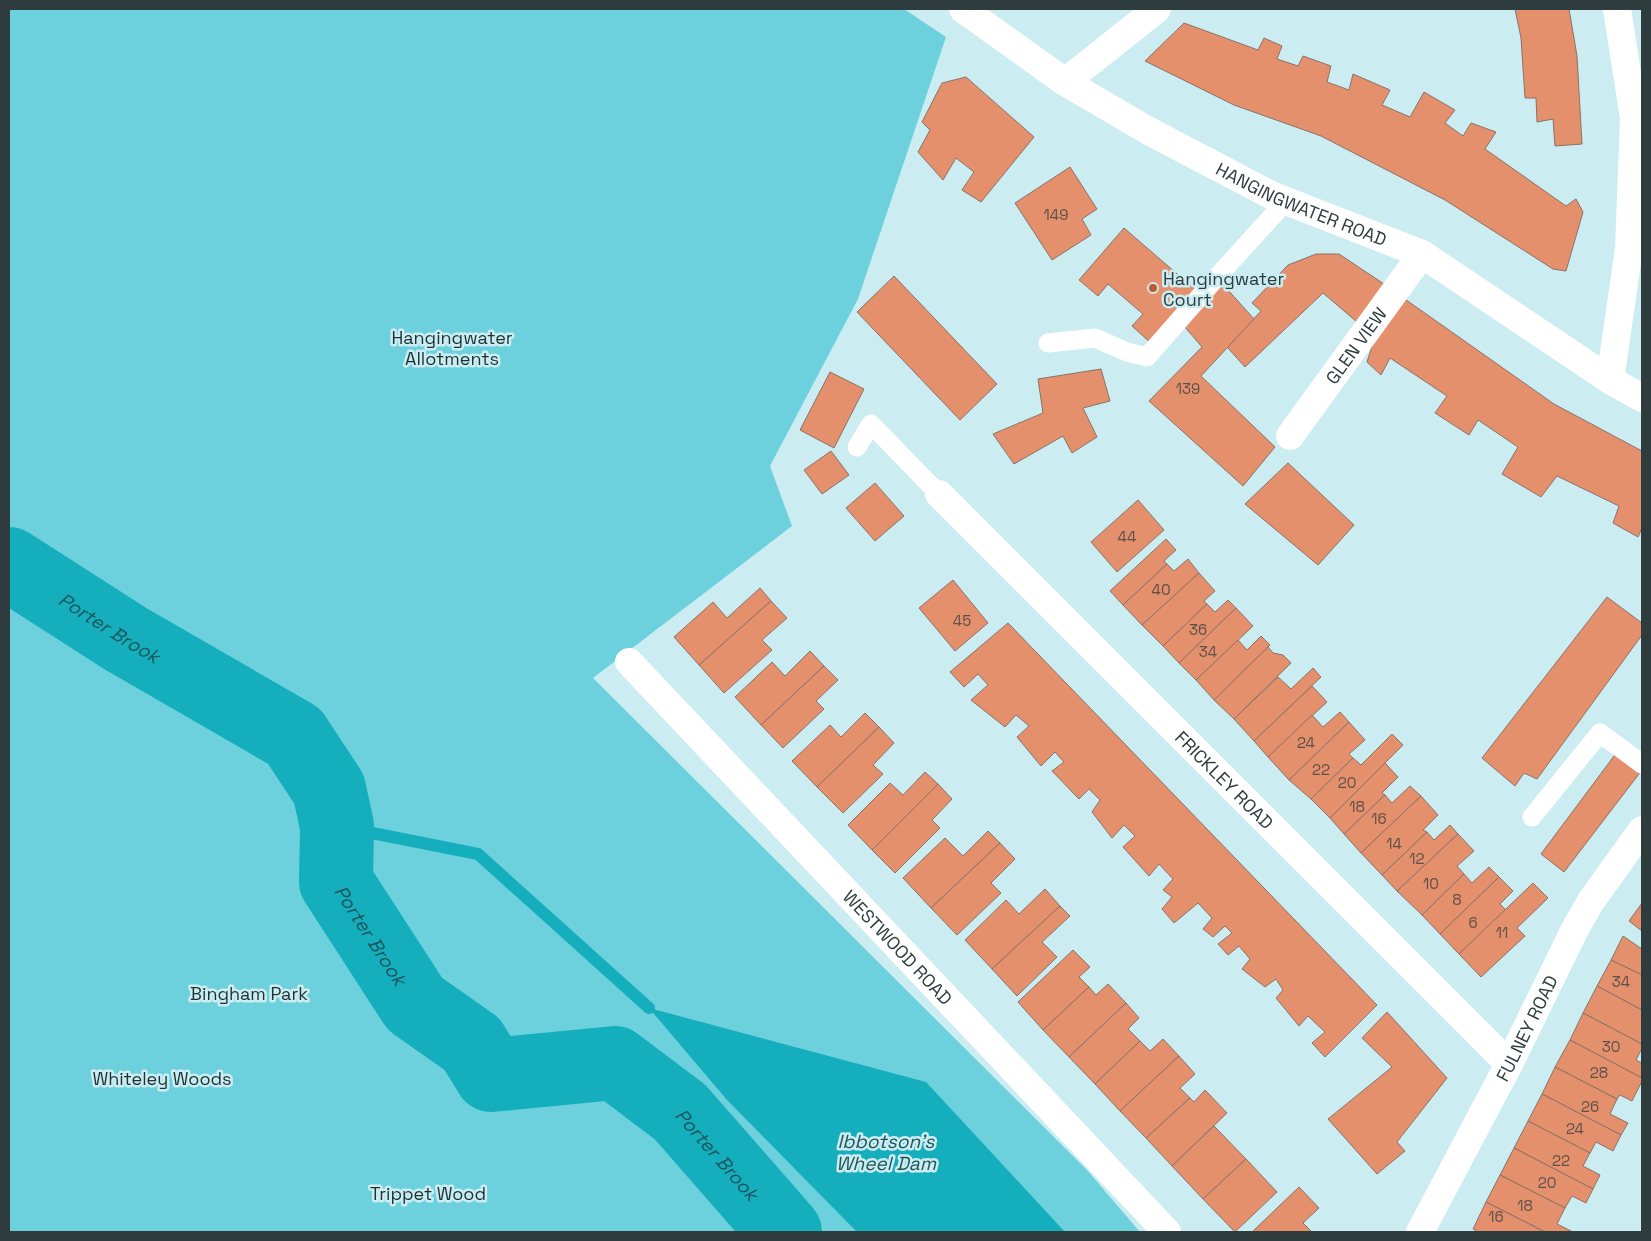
<svg xmlns="http://www.w3.org/2000/svg" width="1651" height="1241" font-family="'Space Grotesk',sans-serif">
  <rect width="100%" height="100%" fill="#cbedf1"/>
  <polygon fill="#6cd1dd" points="9,9 904,9 946,37 858,299 770,466 792,526 593,678 1087,1170 1140,1232 9,1232"/>
  <polygon fill="#14aebd" points="649,1008 926,1082 1065,1232 857,1232 727,1100"/>
  <g fill="none" stroke-linecap="round" stroke-linejoin="round">
    <polyline stroke="#14aebd" stroke-width="12" points="337,826 478,854 649,1008"/>
    <path stroke="#14aebd" stroke-width="74" id="s1" d="M9,564L126,639L294,736L329,789L337,826L336,882L415,1004L472,1044L491,1075L615,1063L680,1112L785,1232"/>
  </g>
  <g fill="#e5906d" stroke="#8b7167">
    <polygon points="1515,9 1569,9 1577,56 1582,144 1555,146 1553,119 1537,122 1536,98 1525,98 1521,38"/>
    <polygon points="1184,23 1258,50 1264,38 1282,46 1277,59 1298,66 1303,56 1331,66 1327,82 1349,90 1353,74 1390,90 1382,105 1410,117 1424,92 1455,110 1445,123 1463,136 1471,123 1496,132 1485,149 1566,206 1576,199 1583,212 1566,271 1553,269 1445,200 1321,136 1234,105 1145,61"/>
    <polygon points="966,77 1034,137 981,202 962,190 974,172 956,158 943,180 918,152 930,130 922,122 942,83"/>
    <polygon points="1070,167 1097,209 1082,219 1091,235 1052,260 1015,203"/>
    <polygon points="1124,228 1198,292 1153,345 1132,326 1143,314 1108,284 1098,296 1079,280"/>
    <polygon points="1316,254 1339,254 1390,288 1364,328 1323,293 1245,367 1227,347 1261,311 1252,303 1288,265"/>
    <polygon points="894,276 997,384 960,420 857,312"/>
    <polygon points="1220,281 1254,319 1201,376 1275,447 1243,486 1149,401 1202,347 1184,326"/>
    <polygon points="1402,297 1554,404 1642,451 1642,528 1638,537 1613,523 1619,506 1557,476 1541,497 1502,474 1518,447 1478,420 1469,435 1435,413 1447,396 1390,358 1381,375 1367,362 1374,340"/>
    <polygon points="1101,369 1110,401 1083,408 1097,437 1072,453 1063,436 1014,464 993,434 1043,413 1038,379"/>
    <polygon points="830,372 864,389 834,448 800,430"/>
    <polygon points="831,451 849,475 822,494 804,470"/>
    <polygon points="1288,463 1354,525 1318,565 1245,504"/>
    <polygon points="875,483 904,516 875,541 846,508"/>
    <polygon points="1138,500 1164,530 1117,572 1091,542"/>
    <polygon points="1166,539 1176,550 1164,561 1167,564 1123,605 1110,591"/>
    <polygon points="1188,559 1199,573 1142,625 1123,605 1167,564 1174,571"/>
    <polygon points="1199,573 1215,591 1204,601 1207,604 1163,646 1142,625"/>
    <polygon points="953,580 988,623 955,651 919,608"/>
    <polygon points="760,588 771,601 699,665 674,637 713,602 727,618"/>
    <polygon points="1607,597 1642,623 1642,635 1537,779 1524,773 1515,786 1482,758"/>
    <polygon points="1228,600 1236,608 1179,663 1163,646 1207,604 1215,612"/>
    <polygon points="771,601 787,618 762,640 772,650 724,693 699,665"/>
    <polygon points="1236,608 1253,626 1196,680 1179,663"/>
    <polygon points="1008,623 1377,1005 1325,1057 1312,1043 1325,1032 1308,1016 1299,1026 1276,998 1283,990 1276,979 1265,987 1242,969 1250,959 1239,946 1228,955 1218,944 1232,933 1225,926 1213,937 1203,929 1212,918 1198,903 1174,923 1162,909 1172,897 1163,890 1173,879 1159,864 1149,876 1123,847 1135,836 1124,825 1112,838 1092,812 1100,800 1089,789 1079,799 1052,771 1064,762 1055,752 1041,766 1017,737 1029,726 1016,715 1005,727 971,700 988,685 978,674 964,687 950,672"/>
    <polygon points="1261,636 1270,645 1214,700 1196,680 1238,640 1247,650"/>
    <polygon points="1268,647 1273,653 1283,655 1291,663 1234,719 1214,700"/>
    <polygon points="810,651 824,666 761,725 735,697 772,662 785,676"/>
    <polygon points="824,666 838,680 816,701 824,709 783,748 761,725"/>
    <polygon points="1313,668 1321,677 1254,741 1234,719 1278,677 1291,689"/>
    <polygon points="1312,686 1327,702 1268,757 1254,741"/>
    <polygon points="1340,712 1349,722 1289,780 1268,757 1312,715 1323,727"/>
    <polygon points="865,713 879,727 817,787 792,761 830,725 841,737"/>
    <polygon points="1349,722 1365,740 1349,754 1353,758 1311,799 1289,780"/>
    <polygon points="879,727 894,743 873,765 883,774 843,813 817,787"/>
    <polygon points="1392,734 1403,745 1330,818 1311,799 1353,758 1361,765"/>
    <polygon points="1617,752 1642,770 1564,872 1541,854"/>
    <polygon points="1385,763 1398,777 1382,793 1385,795 1344,834 1330,818"/>
    <polygon points="925,772 938,784 872,850 848,825 890,783 903,795"/>
    <polygon points="938,784 952,799 932,820 940,828 895,873 872,850"/>
    <polygon points="1410,786 1421,796 1361,853 1344,834 1385,795 1392,803"/>
    <polygon points="1421,796 1438,815 1423,830 1427,832 1382,875 1361,853"/>
    <polygon points="1450,825 1458,834 1397,891 1382,875 1427,832 1434,840"/>
    <polygon points="988,831 1000,843 931,908 903,878 945,838 963,856"/>
    <polygon points="1458,834 1474,851 1457,866 1464,874 1422,915 1397,891"/>
    <polygon points="1000,843 1015,859 991,883 1001,893 957,935 931,908"/>
    <polygon points="1489,867 1499,877 1440,934 1422,915 1464,874 1472,883"/>
    <polygon points="1499,877 1513,891 1500,904 1506,910 1459,954 1440,934"/>
    <polygon points="1533,883 1548,898 1517,928 1525,936 1481,977 1459,954"/>
    <polygon points="1045,889 1060,906 992,969 965,940 1006,900 1019,914"/>
    <polygon points="1642,903 1642,931 1629,921"/>
    <polygon points="1060,906 1070,916 1042,942 1057,957 1017,996 992,969"/>
    <polygon points="1623,936 1642,949 1642,975 1611,960"/>
    <polygon points="1073,950 1090,967 1079,977 1089,987 1043,1030 1018,1002"/>
    <polygon points="1611,960 1642,975 1642,1010 1597,986"/>
    <polygon points="1108,984 1126,1003 1069,1057 1043,1030 1089,987 1096,995"/>
    <polygon points="1597,986 1642,1010 1642,1044 1583,1013"/>
    <polygon points="1126,1003 1139,1018 1128,1029 1140,1041 1095,1084 1069,1057"/>
    <polygon points="1387,1012 1447,1078 1397,1142 1405,1151 1377,1174 1328,1119 1392,1067 1362,1038"/>
    <polygon points="1583,1013 1642,1044 1642,1048 1636,1060 1642,1063 1642,1078 1570,1040"/>
    <polygon points="1163,1039 1179,1056 1120,1111 1095,1084 1140,1041 1150,1051"/>
    <polygon points="1570,1040 1642,1078 1642,1081 1632,1101 1620,1095 1617,1099 1555,1067"/>
    <polygon points="1179,1056 1195,1074 1180,1088 1190,1098 1146,1138 1120,1111"/>
    <polygon points="1555,1067 1617,1099 1610,1114 1628,1123 1621,1135 1542,1094"/>
    <polygon points="1205,1090 1227,1113 1172,1166 1146,1138 1190,1098 1194,1102"/>
    <polygon points="1542,1094 1621,1135 1613,1151 1596,1142 1590,1153 1528,1121"/>
    <polygon points="1528,1121 1590,1153 1583,1166 1600,1175 1593,1189 1514,1148"/>
    <polygon points="1214,1126 1246,1159 1203,1199 1172,1166"/>
    <polygon points="1514,1148 1593,1189 1586,1203 1572,1196 1565,1208 1500,1175"/>
    <polygon points="1246,1159 1277,1192 1235,1232 1203,1199"/>
    <polygon points="1500,1175 1565,1208 1557,1224 1573,1232 1545,1232 1486,1202"/>
    <polygon points="1299,1187 1319,1208 1303,1223 1312,1232 1252,1232"/>
    <polygon points="1486,1202 1545,1232 1479,1232 1473,1229"/>
  </g>
  <g fill="none" stroke-linecap="round" stroke-linejoin="round">
    <g stroke="#fff" stroke-width="19">
      <polyline points="1048,343 1095,338 1127,352 1147,357 1217,277 1286,201"/>
      <polyline points="857,447 871,424 939,494"/>
      <polyline points="1532,817 1600,733 1642,764"/>
    </g>
    <g stroke="#fff" stroke-width="28">
      <polyline points="1065,82 1157,9"/>
      <polyline points="1610,380 1629,249 1634,118 1617,9"/>
      <path id="s2" d="M1290,436L1422,254"/>
      <path id="s3" d="M939,494L1509,1064"/>
      <path id="s4" d="M629,662L1167,1232"/>
      <path id="s5" d="M1420,1232L1509,1064L1575,929L1591,901L1642,830"/>
    </g>
    <path stroke="#fff" stroke-width="28" id="s6" d="M963,9L1065,82L1147,130L1271,195L1422,254L1610,380L1642,398"/>
  </g>
  <circle fill="#bf592c" stroke="#cbedf1" stroke-width="2" cx="1153" cy="288" r="5"/>
  <g text-anchor="middle" dominant-baseline="central" stroke-width="5" stroke-linejoin="round" paint-order="stroke">
    <g font-size="15" fill="#5c514a">
      <text x="1056" y="214">149</text>
      <text x="1188" y="388">139</text>
      <text x="1127" y="536">44</text>
      <text x="1161" y="589">40</text>
      <text x="962" y="620">45</text>
      <text x="1198" y="629">36</text>
      <text x="1208" y="651">34</text>
      <text x="1306" y="742">24</text>
      <text x="1321" y="769">22</text>
      <text x="1347" y="782">20</text>
      <text x="1357" y="806">18</text>
      <text x="1379" y="818">16</text>
      <text x="1394" y="843">14</text>
      <text x="1417" y="858">12</text>
      <text x="1431" y="883">10</text>
      <text x="1457" y="899">8</text>
      <text x="1473" y="922">6</text>
      <text x="1502" y="932">11</text>
      <text x="1621" y="981">34</text>
      <text x="1611" y="1046">30</text>
      <text x="1599" y="1072">28</text>
      <text x="1590" y="1106">26</text>
      <text x="1575" y="1128">24</text>
      <text x="1561" y="1160">22</text>
      <text x="1547" y="1182">20</text>
      <text x="1525" y="1205">18</text>
      <text x="1496" y="1216">16</text>
    </g>
    <g font-size="18" fill="#2e3c3e" stroke="#cbedf1">
      <text stroke="none"><textPath href="#s6" startOffset="392">HANGINGWATER ROAD</textPath></text>
      <text stroke="none"><textPath href="#s2" startOffset="112">GLEN VIEW</textPath></text>
      <text stroke="none"><textPath href="#s3" startOffset="404">FRICKLEY ROAD</textPath></text>
      <text stroke="none"><textPath href="#s4" startOffset="392">WESTWOOD ROAD</textPath></text>
      <text stroke="none"><textPath href="#s5" startOffset="230">FULNEY ROAD</textPath></text>
    </g>
    <g font-size="18" fill="#2e3c3e" stroke="#cbedf1" text-anchor="start">
      <text x="1163" y="278">Hangingwater<tspan x="1163" dy="21">Court</tspan></text>
    </g>
    <g font-size="18" fill="#1c3336" stroke="#cbedf1">
      <text x="452" y="337">Hangingwater<tspan x="452" dy="21">Allotments</tspan></text>
      <text x="249" y="993">Bingham Park</text>
      <text x="162" y="1078">Whiteley Woods</text>
      <text x="428" y="1193">Trippet Wood</text>
    </g>
    <g font-size="19" font-style="italic" fill="#1d555b" stroke="#cbedf1">
      <text stroke="none"><textPath href="#s1" startOffset="119">Porter Brook</textPath></text>
      <text stroke="none"><textPath href="#s1" startOffset="554">Porter Brook</textPath></text>
      <text x="886" y="1141">Ibbotson’s<tspan x="886" dy="22">Wheel Dam</tspan></text>
      <text stroke="none"><textPath href="#s1" startOffset="1004">Porter Brook</textPath></text>
    </g>
  </g>
  <rect width="1651" height="1241" fill="none" stroke="#2e3c3e" stroke-width="20"/>
</svg>
